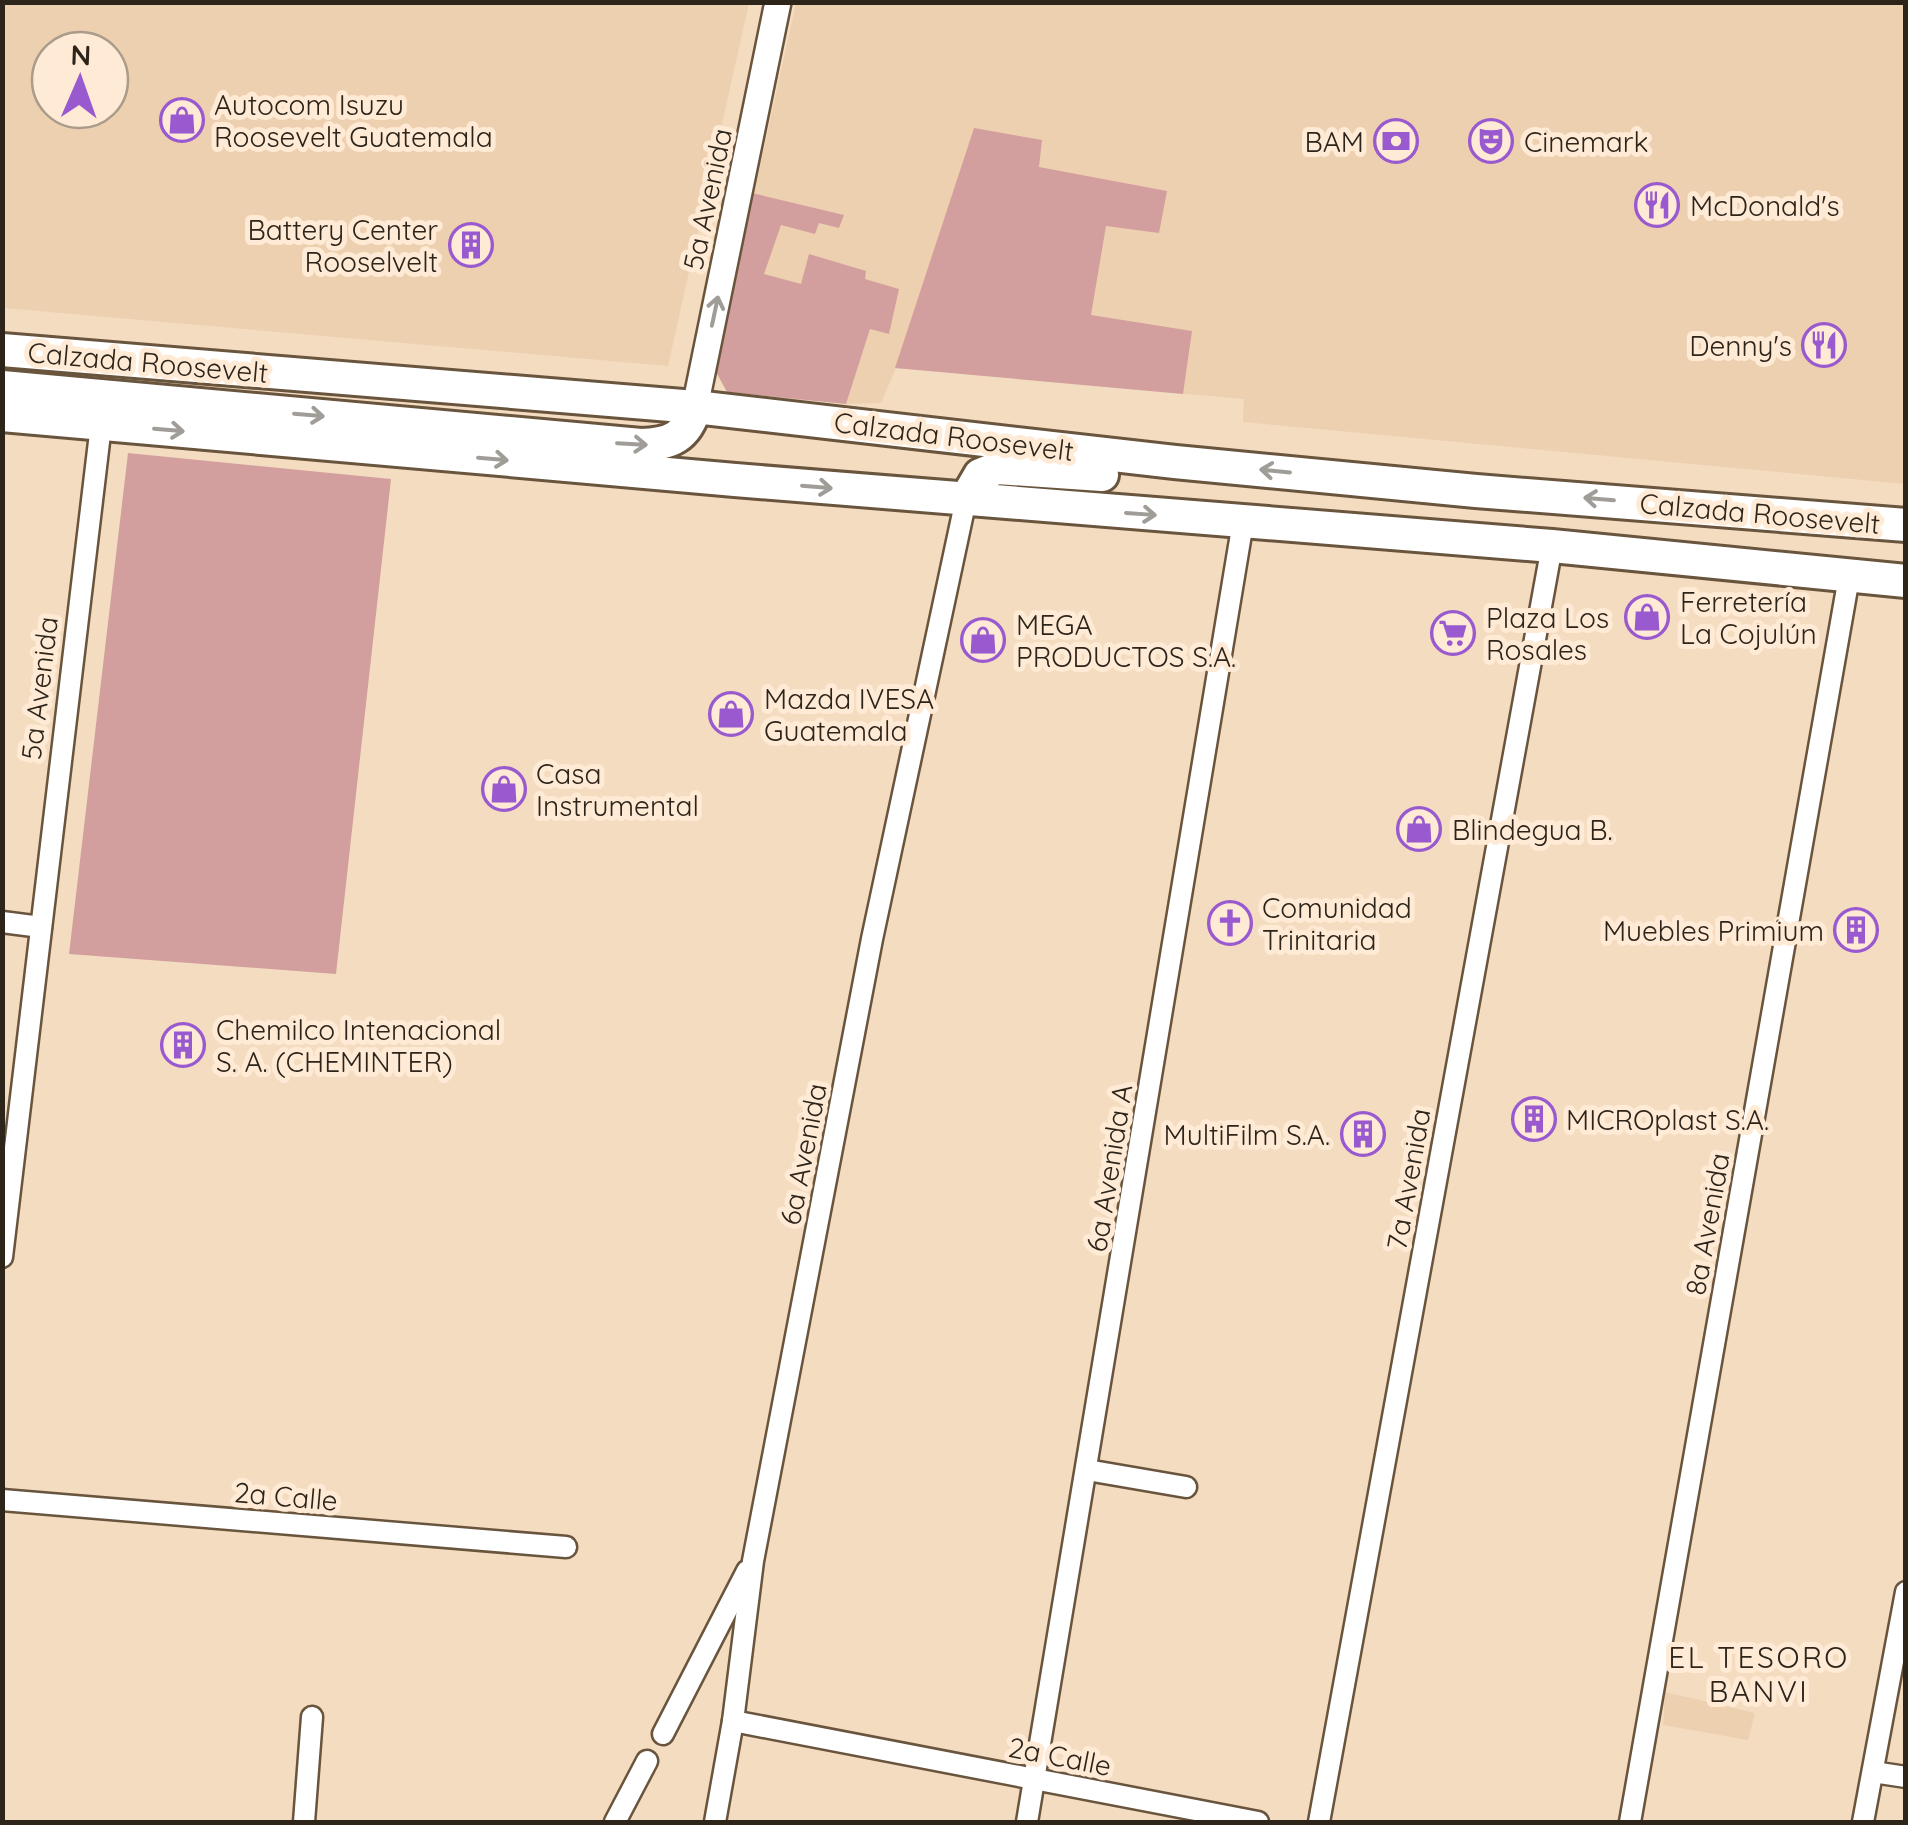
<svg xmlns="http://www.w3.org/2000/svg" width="1908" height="1825" font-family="Quicksand,sans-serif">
  <rect width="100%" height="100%" fill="#f4dcc1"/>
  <g fill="#edd0b0" fill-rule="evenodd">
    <path d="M2,3H749L668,366L3,308ZM50,50H110V110H50Z"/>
    <polygon points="796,3 1905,3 1905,484 1243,422 1244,399 896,368 881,403 846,404 727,392 715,370"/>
    <polygon points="1665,1692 1755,1713 1748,1740 1663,1725"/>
  </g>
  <g fill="#d39f9e">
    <polygon points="974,128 1042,140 1039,167 1167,191 1159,233 1106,226 1091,315 1192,331 1183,394 895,368"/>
    <polygon points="752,193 844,215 839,228 819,223 815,234 781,225 764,274 801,284 809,254 866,271 865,279 899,289 889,334 870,329 846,404 727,392 715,370"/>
    <polygon points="128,453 391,479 336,974 69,954"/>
  </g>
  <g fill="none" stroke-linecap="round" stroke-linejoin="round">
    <g stroke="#69543d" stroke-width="25">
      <g id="minor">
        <polyline points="2,922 41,927"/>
        <polyline points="2,1257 101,425"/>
        <polyline points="1087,1470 1186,1487"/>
        <polyline points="2,1500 566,1547"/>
        <polyline points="733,1721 1258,1822"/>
        <polyline points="663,1734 747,1571"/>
        <polyline points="1873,1772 1906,1777"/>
        <polyline points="304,1822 312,1717"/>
        <polyline points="615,1822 647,1761"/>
        <polyline points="715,1822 733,1721 753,1561 872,939 966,499"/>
        <polyline points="1027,1822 1243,522"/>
        <polyline points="1319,1822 1552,546"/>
        <polyline points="1630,1822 1849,577"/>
        <polyline points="1863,1822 1906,1592"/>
      </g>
    </g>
    <g stroke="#69543d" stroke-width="30">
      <polyline id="tertiary" points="695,407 778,2"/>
    </g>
    <g stroke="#69543d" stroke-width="38">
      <g id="trunk">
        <polyline points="2,350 695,407 1175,462 1476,491 1906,525"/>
        <path d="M2,387L641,445C671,444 687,437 695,407"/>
        <polyline points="2,415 735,480 1552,546 1906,581"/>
        <polyline points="966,499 980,475 997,468 1102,475"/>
      </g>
    </g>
    <use href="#minor" stroke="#fff" stroke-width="20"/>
    <use href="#tertiary" stroke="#fff" stroke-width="25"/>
    <use href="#trunk" stroke="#fff" stroke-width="32"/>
  </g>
  <defs><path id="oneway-shaft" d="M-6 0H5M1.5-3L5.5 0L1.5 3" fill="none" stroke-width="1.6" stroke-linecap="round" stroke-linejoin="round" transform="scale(2.5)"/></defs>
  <g stroke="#a09c98">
    <use href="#oneway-shaft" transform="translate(715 311) rotate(-78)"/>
    <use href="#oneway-shaft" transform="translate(309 415) rotate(5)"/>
    <use href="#oneway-shaft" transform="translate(169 430) rotate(5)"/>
    <use href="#oneway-shaft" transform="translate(632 444) rotate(3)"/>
    <use href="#oneway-shaft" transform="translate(493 459) rotate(5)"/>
    <use href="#oneway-shaft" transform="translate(1275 471) rotate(-174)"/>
    <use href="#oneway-shaft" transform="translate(817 487) rotate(5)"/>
    <use href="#oneway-shaft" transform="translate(1599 499) rotate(-175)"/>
    <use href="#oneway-shaft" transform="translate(1141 514) rotate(4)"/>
  </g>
  <defs>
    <g id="shop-ring" transform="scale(2.25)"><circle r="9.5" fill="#feead5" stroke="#9959cf" stroke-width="1.5"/><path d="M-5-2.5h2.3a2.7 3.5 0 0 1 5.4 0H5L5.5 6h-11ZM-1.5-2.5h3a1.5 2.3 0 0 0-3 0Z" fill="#9959cf"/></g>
    <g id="bank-ring" transform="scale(2.25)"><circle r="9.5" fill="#feead5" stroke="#9959cf" stroke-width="1.5"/><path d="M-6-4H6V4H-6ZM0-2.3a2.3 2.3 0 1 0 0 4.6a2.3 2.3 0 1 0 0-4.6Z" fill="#9959cf"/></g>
    <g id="theatre-ring" transform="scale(2.25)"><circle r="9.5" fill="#feead5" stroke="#9959cf" stroke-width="1.5"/><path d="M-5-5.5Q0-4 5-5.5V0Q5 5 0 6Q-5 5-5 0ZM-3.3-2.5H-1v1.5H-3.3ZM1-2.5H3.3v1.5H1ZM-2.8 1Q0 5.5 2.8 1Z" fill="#9959cf"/></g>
    <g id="restaurant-ring" transform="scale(2.25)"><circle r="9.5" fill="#feead5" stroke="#9959cf" stroke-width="1.5"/><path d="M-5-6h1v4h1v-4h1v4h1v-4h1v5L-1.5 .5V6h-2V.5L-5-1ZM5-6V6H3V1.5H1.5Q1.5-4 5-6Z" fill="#9959cf"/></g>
    <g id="building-ring" transform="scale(2.25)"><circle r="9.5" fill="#feead5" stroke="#9959cf" stroke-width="1.5"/><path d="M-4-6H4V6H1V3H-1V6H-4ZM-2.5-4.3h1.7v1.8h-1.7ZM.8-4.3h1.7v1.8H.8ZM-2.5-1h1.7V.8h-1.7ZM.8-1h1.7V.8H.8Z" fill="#9959cf"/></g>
    <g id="supermarket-ring" transform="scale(2.25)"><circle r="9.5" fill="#feead5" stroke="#9959cf" stroke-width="1.5"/><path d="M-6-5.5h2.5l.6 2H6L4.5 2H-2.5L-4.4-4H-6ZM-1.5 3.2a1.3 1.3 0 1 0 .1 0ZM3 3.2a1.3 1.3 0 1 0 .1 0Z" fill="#9959cf"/></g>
    <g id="church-ring" transform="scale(2.25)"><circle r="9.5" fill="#feead5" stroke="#9959cf" stroke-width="1.5"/><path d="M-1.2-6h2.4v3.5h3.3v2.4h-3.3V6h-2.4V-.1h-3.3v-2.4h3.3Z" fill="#9959cf"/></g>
  </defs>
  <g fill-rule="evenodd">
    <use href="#shop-ring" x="182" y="120"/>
    <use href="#bank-ring" x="1396" y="141"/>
    <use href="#theatre-ring" x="1491" y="141"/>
    <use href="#restaurant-ring" x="1657" y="205"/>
    <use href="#building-ring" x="471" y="245"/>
    <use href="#restaurant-ring" x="1824" y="345"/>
    <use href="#shop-ring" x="1647" y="617"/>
    <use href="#supermarket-ring" x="1453" y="633"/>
    <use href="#shop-ring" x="983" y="640"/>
    <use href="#shop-ring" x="731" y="714"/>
    <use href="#shop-ring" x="504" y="789"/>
    <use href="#shop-ring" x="1419" y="829"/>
    <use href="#church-ring" x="1230" y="923"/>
    <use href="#building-ring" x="1856" y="930"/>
    <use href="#building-ring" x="183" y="1045"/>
    <use href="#building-ring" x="1534" y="1119"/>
    <use href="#building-ring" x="1363" y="1134"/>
  </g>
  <g text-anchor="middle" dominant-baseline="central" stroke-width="10" stroke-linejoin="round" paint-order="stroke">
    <g font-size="28" fill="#2d241a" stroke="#feead5" text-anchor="start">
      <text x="214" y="104">Autocom Isuzu<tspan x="214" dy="32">Roosevelt Guatemala</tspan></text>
      <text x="1364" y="141" text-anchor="end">BAM</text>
      <text x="1524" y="141">Cinemark</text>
      <text x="1690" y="205">McDonald's</text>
      <text x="438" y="229" text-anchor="end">Battery Center<tspan x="438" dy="32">Rooselvelt</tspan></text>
      <text x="1792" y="345" text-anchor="end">Denny's</text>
      <text x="1680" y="601">Ferretería<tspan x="1680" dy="32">La Cojulún</tspan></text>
      <text x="1486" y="617">Plaza Los<tspan x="1486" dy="32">Rosales</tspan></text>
      <text x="1016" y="624">MEGA<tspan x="1016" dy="32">PRODUCTOS S.A.</tspan></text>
      <text x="764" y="698">Mazda IVESA<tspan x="764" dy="32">Guatemala</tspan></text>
      <text x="536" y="773">Casa<tspan x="536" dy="32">Instrumental</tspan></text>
      <text x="1452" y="829">Blindegua B.</text>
      <text x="1262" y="907">Comunidad<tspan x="1262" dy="32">Trinitaria</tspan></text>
      <text x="1824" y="930" text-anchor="end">Muebles Primium</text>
      <text x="216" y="1029">Chemilco Intenacional<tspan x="216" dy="32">S. A. (CHEMINTER)</tspan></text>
      <text x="1566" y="1119">MICROplast S.A.</text>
      <text x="1330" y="1134" text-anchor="end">MultiFilm S.A.</text>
    </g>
    <g font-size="28" fill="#2d241a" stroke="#feead5">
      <text transform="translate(707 199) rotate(-78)">5a Avenida</text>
      <text transform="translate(148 362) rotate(5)">Calzada Roosevelt</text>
      <text transform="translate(954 436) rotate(7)">Calzada Roosevelt</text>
      <text transform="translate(1760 513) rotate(5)">Calzada Roosevelt</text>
      <text transform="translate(39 688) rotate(-83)">5a Avenida</text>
      <text transform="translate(803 1154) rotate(-79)">6a Avenida</text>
      <text transform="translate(1109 1168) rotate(-81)">6a Avenida A</text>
      <text transform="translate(1408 1179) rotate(-80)">7a Avenida</text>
      <text transform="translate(1707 1224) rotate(-80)">8a Avenida</text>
      <text transform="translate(286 1496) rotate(5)">2a Calle</text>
      <text transform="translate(1060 1756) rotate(11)">2a Calle</text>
    </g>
    <g font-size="30" letter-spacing="2.5" fill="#2d241a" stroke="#feead5">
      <text x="1759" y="1657">EL TESORO<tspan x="1759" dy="34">BANVI</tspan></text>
    </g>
  </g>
  <rect width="1908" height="1825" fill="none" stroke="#2d241a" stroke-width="10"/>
  <g transform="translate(80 80) rotate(2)"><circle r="48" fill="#feead5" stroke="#aa9b8a" stroke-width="2.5"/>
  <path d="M0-8L18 38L0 25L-18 38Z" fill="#9959cf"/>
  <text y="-15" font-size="28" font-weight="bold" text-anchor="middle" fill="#2d241a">N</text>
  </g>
</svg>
